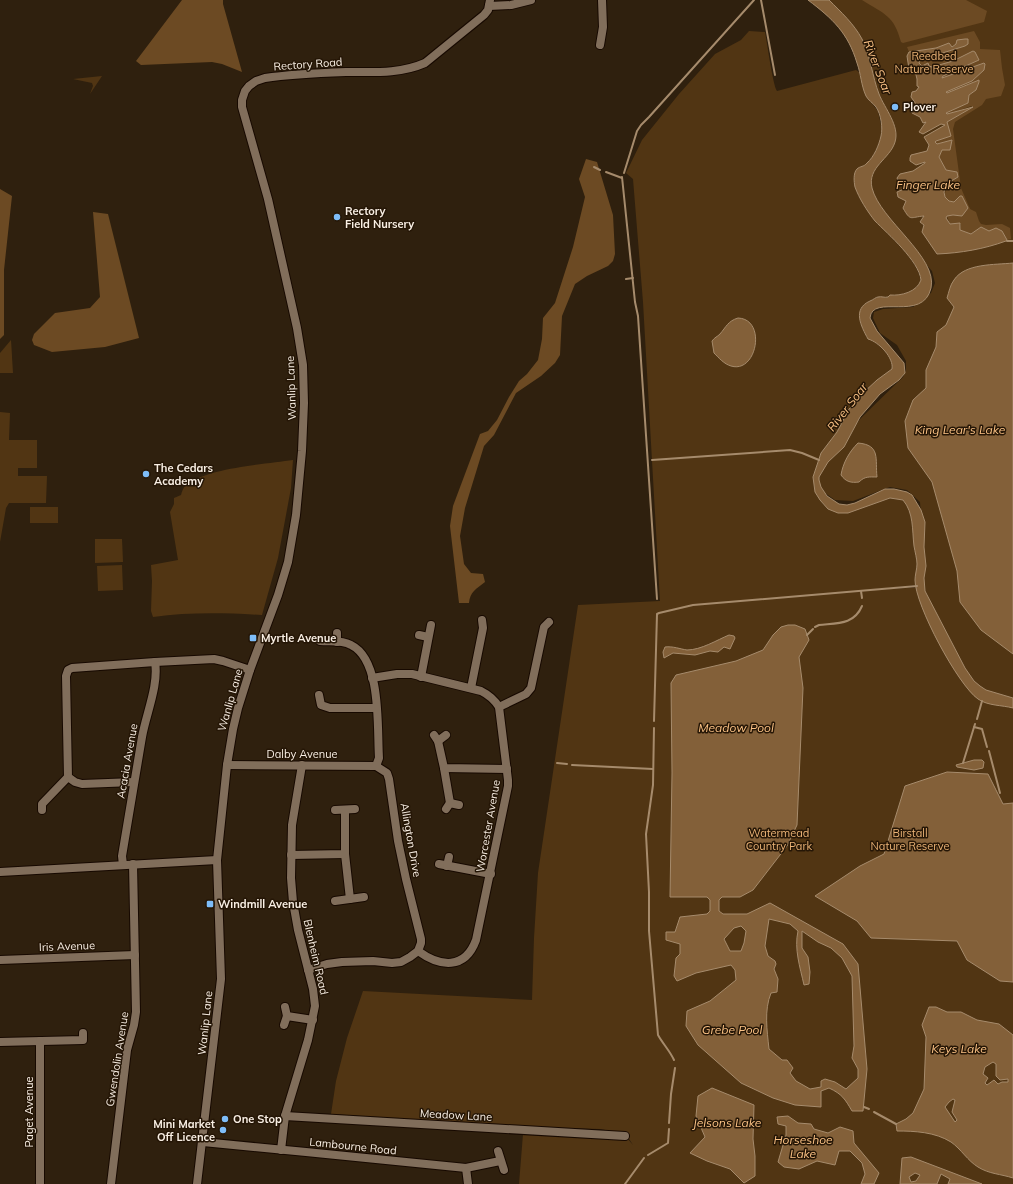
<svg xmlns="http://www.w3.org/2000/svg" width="1013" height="1184" font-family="Mulish,sans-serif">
  <rect width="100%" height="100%" fill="#2f200e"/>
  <g fill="#513513">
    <path d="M815,0H1013V1184H519L523,1134L627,1138L633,1145L626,1134L600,1129L523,1127L331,1114L336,1081L347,1038L363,991L532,1000L534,938L538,873L578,605L660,601L643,302L633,179L626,173L642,140L679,94L715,54L741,40L749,31L765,32C767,42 773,86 777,91L856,70L859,72L867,97L878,111L882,130L880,141L873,156L865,166L858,168L854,183L864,205L876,221L908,255L917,269L921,280C917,292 901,296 890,295L888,297C884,298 882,296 878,297C876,297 872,300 870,301C853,308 861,327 868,339H871C880,346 894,357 892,370L877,380L863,393L858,401L849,409L837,432L821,453L813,477L815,492L824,505L866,506L890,498L903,500L908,506L912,520L917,564L916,585L857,591L923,587V542L920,502L907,490L890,487L853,501L835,500L825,493L818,483L817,474L861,418L903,377L906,370V361L897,345L880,333L873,318L874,312L883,309L913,307L931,293L935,283L932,271L889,223L867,185L868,177L895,136L878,92L863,44Z"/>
    <polygon points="102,76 90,94 93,86 92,83 73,79"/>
    <polygon points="11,340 13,373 0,373 0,353"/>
    <polygon points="0,412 10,413 9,440 37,440 37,468 18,468 18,476 47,476 46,503 9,503 6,508 0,542"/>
    <path d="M293,460L291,488L278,558L262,615C225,613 189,612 153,617L151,611L152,581L151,565L178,560L170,512L174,504V498L181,495C182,491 183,488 186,485C207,468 266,464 293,460Z"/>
    <rect x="30" y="507" width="28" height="16"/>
    <polygon points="95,539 122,539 123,562 95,563"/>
    <polygon points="122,565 123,590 98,591 97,566"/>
  </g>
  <g fill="#6c4a23">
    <polygon points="182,0 223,0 223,4 242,72 222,64 212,62 141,65 136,61"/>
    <path d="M862,0H966L987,11L984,22L903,43L901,42C894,15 884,14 862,0Z"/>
    <path d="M974,31L980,42V49L1000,50L1002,68L1005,85L1001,96L986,99L982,105L955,122L953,129L961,188L970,209L976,212L979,221L981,224L986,225L1002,224L1010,228L1011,239L1007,240L1002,232L989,231L981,227L971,234L960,230L961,224L957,223L950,224L947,216L953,215L962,216L960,196L954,202C940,199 946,192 948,183L958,177L957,172L946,170L939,157L942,150L952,140L937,144L935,143L947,122L973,107L971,106L947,115L946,113L968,103L969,95L976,90L978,80L947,93L946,91L972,81L984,70L985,64L984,63L942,79L943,76L979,60L973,52C961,58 932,73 919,64L920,60L965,46L956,44L951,47L949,44L936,48L909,52L907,47Z"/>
    <path d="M586,159L597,162L613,215L615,254L613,261L608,266L587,276L575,284L562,316L560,355L555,363L541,376L516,393L494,435L484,446L465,508L460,536L464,564L471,573L483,574L485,582C476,589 470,592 469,603H459L450,526L453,506L480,434L488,431L497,420L509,397L519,381L527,374L538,360L542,339L543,318L555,303L573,247L585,197L579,179Z"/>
    <polygon points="0,189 12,196 4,270 4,335 0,339"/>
    <polygon points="93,212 108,214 139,338 105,347 52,352 34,345 32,340 34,334 55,313 90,308 100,297"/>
  </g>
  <g fill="#836039" stroke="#a68b6c" fill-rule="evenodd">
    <path d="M808,0H829C841,12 854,24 862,39C871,57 872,76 879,94C885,109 900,126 895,142C890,159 867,167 872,188C880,220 938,257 931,288C923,323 872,293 870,318L877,331L904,363L905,373L899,380L880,394L860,417L844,447L828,462L819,477V480L821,487L827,496L839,504L847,505L855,503L885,489H894L907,492L912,495L921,510L925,522L924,547L926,566L924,578L925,591L965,668L974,681L980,686L986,690L1013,698V708C1002,705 988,706 978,699C958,685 915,605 915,580C915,575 917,569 917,564C917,559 915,552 914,546C912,530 914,513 903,500L890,498L848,513H838L828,509L820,500L815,492L813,477L821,453L837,432L849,409L858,401L863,393L877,380L892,369C894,358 879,342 868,339C861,326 852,309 870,301C873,300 876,297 878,297C882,296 884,298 888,297L890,295C901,296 917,292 921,280C919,261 888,234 875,221C867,211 859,198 855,187C854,182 853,173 857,169C860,166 864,167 867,163C874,157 879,145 881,136C883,128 881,114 876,107C873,103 868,100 866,96C861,85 861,74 857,63C848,33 833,19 808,0Z"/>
    <path d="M965,39H968V44L965,46L920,60L919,63L922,66L928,63L929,66L932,67L953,61L973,51L975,52L979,60L943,76L942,78L984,63L985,64L984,70L972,81L946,92L947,93L979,80V82L976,90L969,95L968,103L946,113L947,114L973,107L947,122L951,136L936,141L935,142L937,144L952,140L950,150H942L939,157L946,170L957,172L958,177L948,183L944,192L945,197L949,201L954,202L960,196H962L968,208L962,216L953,215L947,216L946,218L950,224L960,223V230L971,234L981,227L989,231L996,228L1002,231L1007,240L1006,241C984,249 961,253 937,254L922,232L924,225L920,222L924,216C910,217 911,222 903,208L906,201L898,197L897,192L906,188V182L899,183L897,178L900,174L913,171L925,163V162L916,165L910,161V158L911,155L927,151L929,145L924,137L945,125L941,124L923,134L919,132L926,122L923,123L920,117L912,113V110L917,108L916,104L911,97L912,92L916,91L919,87L917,86V79L915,71L909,69L907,56L909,52L936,48L949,43L952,47L956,44L957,40Z"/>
    <path d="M1013,263V654L981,630L960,602L957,571L932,482L908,448L905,421L913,400L926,388V370L936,347L937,332L946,325L954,307L947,298C949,292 950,285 954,280C965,263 995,265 1013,263Z"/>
    <path d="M738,318C767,319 757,374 731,366C724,364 719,358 714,353L712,341C715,337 717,337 720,334C726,327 728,321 738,318Z"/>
    <path d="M858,443C881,445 875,459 877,477C869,477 865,476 859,482C851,483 846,482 841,475C843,463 849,452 858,443Z"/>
    <path d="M788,625H795L805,629L809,640L799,657L803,688L797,825L787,846L753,890L740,897H722L719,900V911L723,914H747L770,903L843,944L858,964L867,1069L863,1111H852C845,1099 842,1094 829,1088L821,1091V1107L795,1105L773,1098L741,1083L698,1045L686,1026L687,1011L710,1001L736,980L735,970L731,965L696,973L677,981L674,976L676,958L680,954V944L666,940V932H675L680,917L707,914L710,911V900L707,897H670L672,773L671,683L676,675L736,661L763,650L773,635L781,627ZM769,919L790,924L798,931C794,949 800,967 804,985L809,984L810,972L808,957L802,948V931L818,942L831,948L842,958L852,976L854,1046L852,1058L858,1069V1078L846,1089L835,1082L825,1079L821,1081V1087L810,1089L796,1081L790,1073L793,1068L787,1060H782L769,1049C767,1030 764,1010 771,993L777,992L778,979L774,969L776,964L775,961L768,956L765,946ZM741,926L746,931L744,943L741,951H730L724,939L734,928Z"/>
    <path d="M729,635L734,636L735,638L730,649L724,647L718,652L710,651L695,655L673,653L664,658L663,652L665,647C673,646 680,649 687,650C701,650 717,640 729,635Z"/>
    <polygon points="974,760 982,760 984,762 983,768 974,770 957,767 956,765"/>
    <polygon points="947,772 988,774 1003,804 1013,803 1013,982 1000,981 967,960 957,941 871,938 857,921 815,896 860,866 884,854 905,786"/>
    <path d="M929,1007H936L947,1012H961L977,1020L999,1024L1013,1035V1178C1001,1174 989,1174 978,1167C968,1161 961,1149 951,1142C935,1132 915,1131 897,1131L896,1124L906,1119L913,1113L924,1089L926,1037L922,1025ZM993,1062L996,1064V1076L1000,1080L1008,1079V1082H1002L998,1084L994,1080L987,1085L985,1083L988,1078L983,1074L985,1067ZM953,1099L955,1100L952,1112L957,1120L955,1122L945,1107L949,1102Z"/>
    <polygon points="712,1088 754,1105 753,1139 755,1156 755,1176 744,1183 730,1169 707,1161 690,1153 705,1137 696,1116 698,1096"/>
    <polygon points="788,1116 798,1123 811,1124 814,1129 828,1133 840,1127 853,1131 854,1143 879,1173 874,1184 861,1184 865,1174 862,1163 850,1151 839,1151 835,1165 817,1161 799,1169 784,1167 778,1162 786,1135 786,1126 778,1124 777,1117"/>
    <path d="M911,1157L982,1184H948L950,1179L941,1174L937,1184H900L902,1158ZM915,1173L920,1175L916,1181L911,1182L909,1177Z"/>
  </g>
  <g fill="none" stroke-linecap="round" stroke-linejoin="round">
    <g stroke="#a68b6c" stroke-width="2">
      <polyline points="761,0 775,75"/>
      <polyline points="594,167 600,170"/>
      <polyline points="606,172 622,178"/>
      <polyline points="624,173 637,131 641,125 649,117 754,0"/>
      <polyline points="622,177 635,302 638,316 657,599"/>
      <polyline points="1007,241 1013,241"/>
      <polyline points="626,279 633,278"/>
      <polyline points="652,460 790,450 802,453 819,460"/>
      <polyline points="861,591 862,598"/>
      <path d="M815,627L819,625C837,623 854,625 862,606"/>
      <polyline points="807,635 813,629"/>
      <polyline points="977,719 982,701"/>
      <polyline points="654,721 657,614 659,613 693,605 917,586"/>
      <polyline points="974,727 982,729 987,747"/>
      <path d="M654,728L653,785L646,834L649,892V931L658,1035C663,1044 670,1051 674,1060"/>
      <polyline points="989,751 1000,793"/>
      <polyline points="557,763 567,764"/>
      <polyline points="963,763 975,724"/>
      <polyline points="572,765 653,769"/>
      <polyline points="864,1107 869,1109"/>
      <polyline points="874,1112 896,1124"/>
      <polyline points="669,1123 671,1094 675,1068"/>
      <polyline points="648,1155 668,1143 669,1129"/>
      <polyline points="625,1184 644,1158"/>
    </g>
    <g stroke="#170900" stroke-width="10">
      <g id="minor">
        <polyline points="489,6 511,5 531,0"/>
        <polyline points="600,45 603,27 602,0"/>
        <polyline points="419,635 428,637"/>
        <polyline points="337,642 337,633"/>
        <polyline points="421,677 431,625"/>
        <path d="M372,678L397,674H412L481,691C489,695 494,699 499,707L508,780V786L476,940C465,970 440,967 418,951"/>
        <polyline points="471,688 483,628 482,620"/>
        <polyline points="319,695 321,705 330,708 376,708"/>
        <polyline points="499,707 526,694 531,688 544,627 549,622"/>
        <polyline points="434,735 438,741 444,768 507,769"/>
        <polyline points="438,741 446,735"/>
        <polyline points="227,765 376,766"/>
        <polyline points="444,768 450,803"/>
        <polyline points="134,782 82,784 75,782 68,777 66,676 68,670 72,668 155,662 214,659 223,661 250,670"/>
        <polyline points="446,809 450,803 459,805"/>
        <polyline points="42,810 42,804 68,777"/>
        <polyline points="335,810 355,809"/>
        <polyline points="345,854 350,899"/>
        <polyline points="291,855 345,854 345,810"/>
        <polyline points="439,864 491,874"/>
        <path d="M123,865L122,856C129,816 135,777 142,737C146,714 159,685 155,662"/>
        <polyline points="447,866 449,857"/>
        <polyline points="0,872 217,860"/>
        <polyline points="335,901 364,897"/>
        <polyline points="0,960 135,955"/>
        <path d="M308,970L327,964L342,962L373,961L392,963L401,962L410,957L418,951L421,943V939L406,879L398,841L389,779L387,773L376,766L379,758C377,728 382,660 351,645C342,640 330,642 320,641"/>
        <polyline points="285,1007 287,1016 313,1020"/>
        <polyline points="284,1025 287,1016"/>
        <polyline points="0,1042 83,1040 83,1033"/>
        <polyline points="285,1116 625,1136"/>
        <polyline points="203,1142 306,1152 466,1168 500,1161"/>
        <polyline points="281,1150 285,1116 308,1040 315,1006 313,989 298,930 293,902 291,878 292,825 302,765"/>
        <polyline points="498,1151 504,1170"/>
        <polyline points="466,1168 468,1184"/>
        <polyline points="40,1184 40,1041"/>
        <polyline points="111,1184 127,1050 134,1025 136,1012 133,864"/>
        <path d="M197,1184L221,979L217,860L227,765L233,729L238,708L250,670L278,595L288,562L296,515L302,451L304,403L303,365L297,328L268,199L242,107V100L245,91L249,86L256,81L265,78C292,74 319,73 346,72C373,72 400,74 425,63L484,15L488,10L490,0"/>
      </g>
    </g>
    <use href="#minor" stroke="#816e5b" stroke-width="8"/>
  </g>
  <g fill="#7ebdf9" stroke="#251606" stroke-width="1.5">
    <circle cx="895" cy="107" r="4"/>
    <circle cx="337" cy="217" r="4"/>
    <circle cx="146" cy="474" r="4"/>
    <rect x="249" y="634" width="8" height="8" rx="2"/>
    <rect x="206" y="900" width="8" height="8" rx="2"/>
    <circle cx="225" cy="1119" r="4"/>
    <circle cx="223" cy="1130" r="4"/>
  </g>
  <g text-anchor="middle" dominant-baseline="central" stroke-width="3" stroke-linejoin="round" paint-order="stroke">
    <g font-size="11" fill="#ebb376" stroke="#251606">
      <text x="934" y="56">Reedbed<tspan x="934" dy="13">Nature Reserve</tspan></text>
      <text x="779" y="833">Watermead<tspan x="779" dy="13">Country Park</tspan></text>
      <text x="910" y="833">Birstall<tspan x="910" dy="13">Nature Reserve</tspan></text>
    </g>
    <g font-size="11" fill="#f9efe4" stroke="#251606">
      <text transform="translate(308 64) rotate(-4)">Rectory Road</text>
      <text transform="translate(291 388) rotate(-92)">Wanlip Lane</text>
      <text transform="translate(230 700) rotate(-74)">Wanlip Lane</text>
      <text x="302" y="754">Dalby Avenue</text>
      <text transform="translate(127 761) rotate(-80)">Acacia Avenue</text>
      <text transform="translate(488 826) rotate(-80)">Worcester Avenue</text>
      <text transform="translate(411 840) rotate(80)">Allington Drive</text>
      <text transform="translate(67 946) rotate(-2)">Iris Avenue</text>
      <text transform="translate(316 957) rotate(77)">Blenheim Road</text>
      <text transform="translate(205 1023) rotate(-84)">Wanlip Lane</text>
      <text transform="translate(117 1059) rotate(-81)">Gwendolin Avenue</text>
      <text transform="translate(29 1112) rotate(-90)">Paget Avenue</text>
      <text transform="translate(456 1115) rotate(3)">Meadow Lane</text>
      <text transform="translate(353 1146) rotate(6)">Lambourne Road</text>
    </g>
    <g font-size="11" font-weight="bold" fill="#f9efe4" stroke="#251606" text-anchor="start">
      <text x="903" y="107">Plover</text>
      <text x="345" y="211">Rectory<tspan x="345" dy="13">Field Nursery</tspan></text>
      <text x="154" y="468">The Cedars<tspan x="154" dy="13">Academy</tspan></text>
      <text x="261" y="638">Myrtle Avenue</text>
      <text x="218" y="904">Windmill Avenue</text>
      <text x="233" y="1119">One Stop</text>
      <text x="215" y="1124" text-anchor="end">Mini Market<tspan x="215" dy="13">Off Licence</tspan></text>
    </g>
    <g font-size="12" font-style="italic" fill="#fbc285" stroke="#251606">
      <text transform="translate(878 67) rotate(69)">River Soar</text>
      <text x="928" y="184">Finger Lake</text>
      <text transform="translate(847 407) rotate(-52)">River Soar</text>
      <text x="960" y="429">King Lear's Lake</text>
      <text x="736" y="727">Meadow Pool</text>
      <text x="732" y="1029">Grebe Pool</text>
      <text x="959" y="1048">Keys Lake</text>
      <text x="727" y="1122">Jelsons Lake</text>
      <text x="803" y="1139">Horseshoe<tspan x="803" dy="14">Lake</tspan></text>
    </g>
  </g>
</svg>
